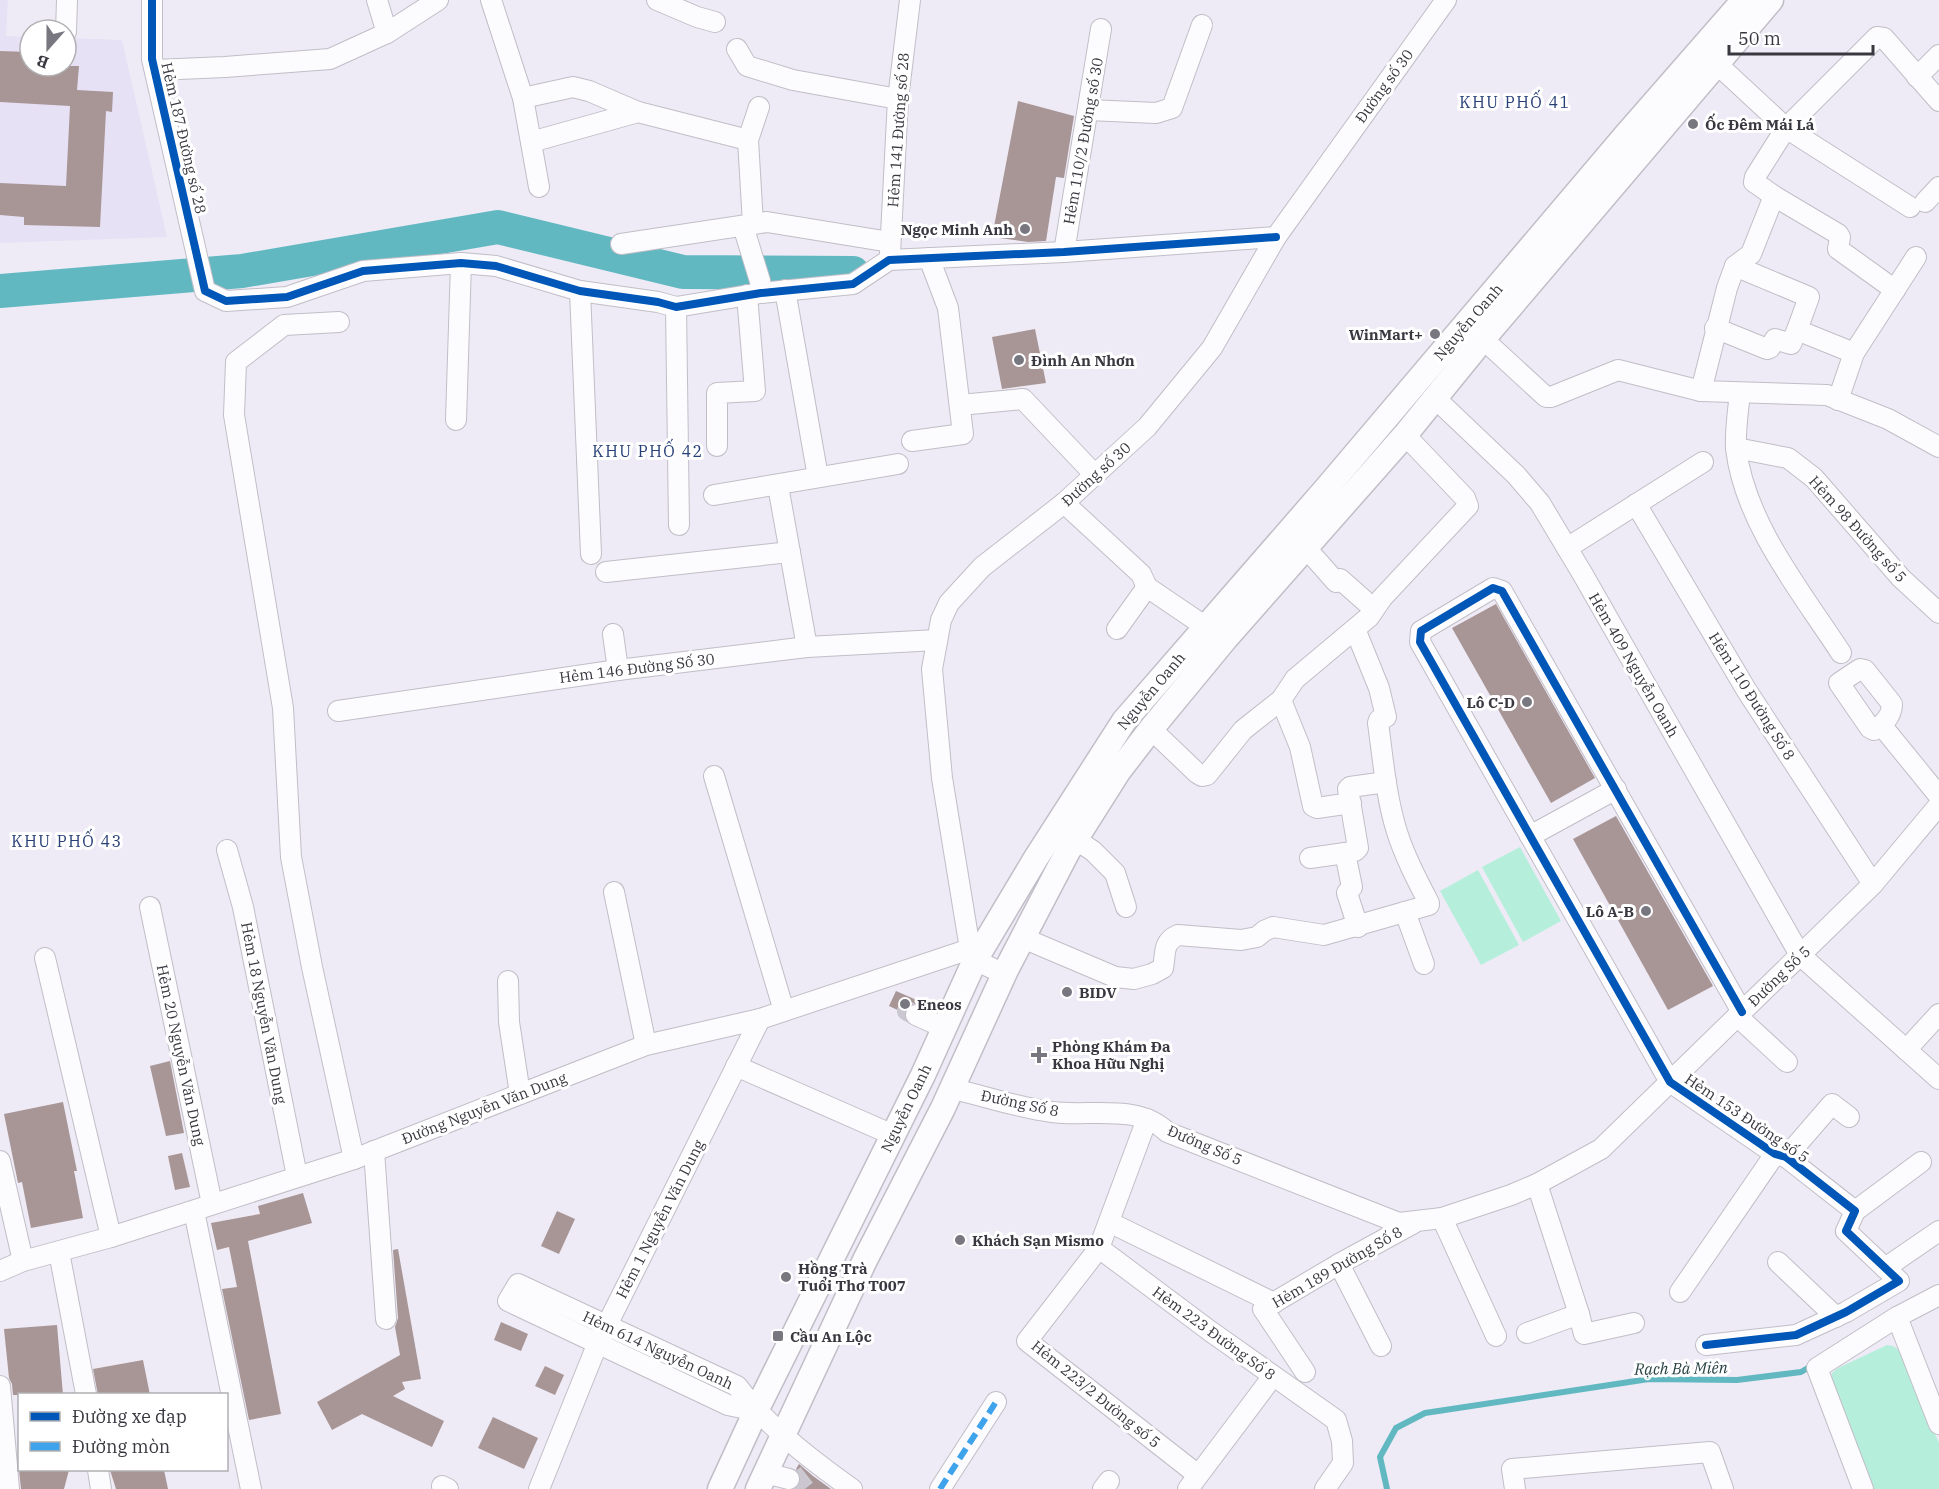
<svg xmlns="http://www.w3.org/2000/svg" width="1939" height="1489" font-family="'IBM Plex Serif',serif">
  <rect width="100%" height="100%" fill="#eeebf6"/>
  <polygon fill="#e7e1f5" points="0,0 8,0 6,36 30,37 30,66 66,66 66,38 122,40 167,237 0,243"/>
  <g fill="#b5efdb">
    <polygon points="1520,847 1561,921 1523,942 1482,867"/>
    <polygon points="1478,870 1519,945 1481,965 1440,891"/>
    <polygon points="1887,1345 1893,1346 1899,1350 1939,1443 1939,1489 1872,1489 1831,1381 1832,1373 1838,1368"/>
  </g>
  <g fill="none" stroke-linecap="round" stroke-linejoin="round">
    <polyline stroke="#62b8c1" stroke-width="6" points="1387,1489 1380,1457 1396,1428 1425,1413 1649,1379 1737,1380 1801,1372 1813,1365"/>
    <polyline stroke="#62b8c1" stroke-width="34" points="0,291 242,271 498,227 683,272 853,273"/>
  </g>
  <g fill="#a89595">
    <polygon points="0,51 30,52 30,66 79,66 77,90 113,92 112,112 106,111 100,227 24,225 24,217 0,215 0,183 66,186 70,106 0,102"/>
    <polygon points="1018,101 1074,116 1064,178 1056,177 1046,241 1028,242 992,237"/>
    <polygon points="1035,329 1046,383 1002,389 992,337"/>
    <polygon points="1496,604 1595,778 1551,803 1452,628"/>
    <polygon points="1616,816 1713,986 1668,1010 1573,839"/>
    <polygon points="896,991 921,1002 921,1004 909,1005 904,1013 889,1006"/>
    <polygon points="170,1061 184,1133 166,1136 150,1066"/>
    <polygon points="63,1102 77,1171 74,1171 83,1218 31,1228 22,1182 18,1183 4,1114"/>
    <polygon points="182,1153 190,1187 175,1190 168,1156"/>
    <polygon points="303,1193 312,1223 248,1241 281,1414 249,1420 222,1289 237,1287 229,1247 217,1250 211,1223 260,1214 258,1206"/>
    <polygon points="557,1211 575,1219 559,1254 541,1246"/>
    <polygon points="398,1249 421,1379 402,1382 405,1389 393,1396 444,1421 432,1447 362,1414 332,1430 317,1402 400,1355 395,1327 398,1318 393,1250"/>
    <polygon points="501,1322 528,1334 521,1351 494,1340"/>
    <polygon points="57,1325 63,1395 13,1395 12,1384 9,1378 4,1329"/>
    <polygon points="143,1360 150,1395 98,1395 93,1369"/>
    <polygon points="545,1366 564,1375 555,1395 535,1386"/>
    <polygon points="493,1417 538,1438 524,1469 478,1448"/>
    <polygon points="799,1464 813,1476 831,1489 795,1489 801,1481 800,1475 796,1469"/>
    <polygon points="19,1470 69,1470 64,1489 21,1489"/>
    <polygon points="110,1470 164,1470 168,1489 116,1489"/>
  </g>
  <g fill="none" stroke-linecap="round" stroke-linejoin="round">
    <g stroke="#cac7d1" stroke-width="20" stroke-dasharray="20 10" stroke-linecap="butt">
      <polyline points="916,1015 907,1011 912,1001 920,1005"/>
      <polyline points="789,1479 799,1481 813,1470"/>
    </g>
    <g stroke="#c1bec7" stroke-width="22">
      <g id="minor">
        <polyline points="152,0 152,59 205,291 226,301 287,297 363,271 461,263 496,266 580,291 658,302 676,307 761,293 853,284 889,260 1064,252 1276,237"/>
        <polyline points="491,0 523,98 539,187"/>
        <polyline points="657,0 697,17 715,22"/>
        <polyline points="66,32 67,0"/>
        <polyline points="387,33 438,0"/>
        <polyline points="737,49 747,66 793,80 898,99"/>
        <polyline points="1717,64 1786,128 1910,207"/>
        <polyline points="155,70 225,67 330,59 387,33 377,0"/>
        <polyline points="1917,77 1939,55"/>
        <polyline points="523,98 573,87 589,91 638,112"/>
        <polyline points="1088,110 1156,113 1172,108 1202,25"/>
        <polyline points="531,142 638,112 748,140"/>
        <polyline points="1774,196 1838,234 1840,237 1838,249 1895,290"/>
        <polyline points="1925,202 1939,187"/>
        <polyline points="753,224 748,140 759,107"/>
        <polyline points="743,226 760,281 761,293"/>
        <polyline points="621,244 767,222 890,242"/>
        <polyline points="1064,252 1101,29"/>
        <polyline points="890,254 898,99 910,0"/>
        <polyline points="1735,266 1809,297 1797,330 1854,353"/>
        <polyline points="785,290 818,477"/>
        <polyline points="580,291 591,554"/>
        <polyline points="676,307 679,525"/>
        <polyline points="339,322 284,325 236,362 234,415 283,708 291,857 312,967 354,1159"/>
        <polyline points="1715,328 1767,349 1770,348 1775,339 1791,344 1797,330"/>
        <polyline points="1483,339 1546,397 1551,397 1618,370 1701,391 1827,395 1888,419 1939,447"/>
        <polyline points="1701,391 1727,288 1735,266 1751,254 1774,196 1754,182 1755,177 1786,128 1877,37 1884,38 1939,101"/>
        <path d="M1740,393C1738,411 1735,431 1736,448C1744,522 1802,593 1841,653"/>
        <polyline points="1436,399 1516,475 1540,503 1582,573 1800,955 1939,1079"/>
        <polyline points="1838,400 1854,353 1916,257"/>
        <polyline points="960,405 1023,399 1095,475"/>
        <polyline points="456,420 461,263"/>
        <polyline points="912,441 963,434 948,308 929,258"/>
        <polyline points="717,446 717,393 755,391 747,295"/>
        <polyline points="1736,448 1788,458 1814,478 1901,578 1939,613"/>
        <polyline points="778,486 807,647"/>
        <polyline points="714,495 898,464"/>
        <polyline points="1064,503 1141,574 1147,587"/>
        <polyline points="1636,504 1747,691 1873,884"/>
        <polyline points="1306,548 1336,582 1340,579 1374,609"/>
        <polyline points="1567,548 1703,462"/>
        <polyline points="606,572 790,552"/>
        <polyline points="1117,629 1147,587 1206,627"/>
        <polyline points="613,634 618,670"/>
        <path d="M1860,669L1865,670L1892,704C1892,716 1883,725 1874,730L1870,728L1839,683Z"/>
        <polyline points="1281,700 1300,747 1313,806 1317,808 1351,803"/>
        <polyline points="338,711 618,670 807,647 937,640"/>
        <polyline points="1882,726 1939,796"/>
        <polyline points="1151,729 1197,773 1202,776 1207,775 1243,730 1281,700 1295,679 1369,617 1382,598 1468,506 1465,498 1405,435"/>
        <polyline points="714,776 784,1011"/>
        <polyline points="1530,836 1616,789"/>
        <polyline points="1075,839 1093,851 1115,873 1126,907"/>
        <polyline points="227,850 243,907 297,1176"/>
        <polyline points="1310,858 1345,853"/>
        <polyline points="614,892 646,1045"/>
        <polyline points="150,907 212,1204"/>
        <polyline points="1405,912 1424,964"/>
        <polyline points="1358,927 1347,893 1352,887 1345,853 1355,851 1358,848 1348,789 1350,787 1386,782"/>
        <path d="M1023,938L1115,977L1134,979L1152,974L1163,968C1166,954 1162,942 1178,935L1241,940L1257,937L1264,931L1273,927L1324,935L1429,905V903C1417,880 1405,857 1397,832C1386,797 1383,759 1378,723L1379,720L1386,717L1379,688L1355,629"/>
        <polyline points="45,958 111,1237"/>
        <polyline points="1004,974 975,960 970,949 942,778 932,669 941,620 949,603 982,567 1064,503 1147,427 1212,348 1276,237 1446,0"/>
        <polyline points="508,981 509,1022 520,1094"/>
        <polyline points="916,1015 945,1028"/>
        <polyline points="1737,1016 1787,1062"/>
        <polyline points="1906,1050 1939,1014"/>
        <polyline points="736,1066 893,1135"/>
        <path d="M953,1089C985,1096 1019,1108 1052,1112C1089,1117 1138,1103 1167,1132L1399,1223L1442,1218L1511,1195L1537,1184L1601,1149L1873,884L1939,805"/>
        <polyline points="1147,1119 1099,1248 1210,1331 1336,1420 1342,1441 1343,1463 1325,1489"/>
        <polyline points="374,1151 386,1319"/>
        <polyline points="1786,1157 1832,1104 1849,1117"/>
        <polyline points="0,1161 23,1261"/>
        <polyline points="1537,1184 1579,1314"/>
        <polyline points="194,1211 251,1489"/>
        <polyline points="1855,1211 1921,1162"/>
        <polyline points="1442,1218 1496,1336"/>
        <polyline points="1109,1222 1274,1303"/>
        <polyline points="1099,1248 1027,1341 1198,1475"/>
        <polyline points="59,1252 86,1394"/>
        <polyline points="1778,1262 1836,1317"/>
        <polyline points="1339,1264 1381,1346"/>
        <polyline points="1885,1268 1939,1231"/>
        <polyline points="0,1271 23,1261 111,1237 354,1159 646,1045 760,1019 970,949"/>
        <polyline points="1680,1292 1775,1154"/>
        <polyline points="1897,1317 1939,1424"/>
        <polyline points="1527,1333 1579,1314 1584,1334 1634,1323"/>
        <polyline points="1706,1345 1796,1335 1846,1312 1899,1281 1846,1231 1855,1211 1786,1157 1775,1154 1670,1082 1420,642 1421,631 1493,588 1502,591 1742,1012"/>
        <polyline points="1305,1372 1263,1309 1339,1264 1414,1223"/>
        <polyline points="0,1386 9,1489"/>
        <path d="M756,1411L728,1405L508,1301L518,1284L737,1386C768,1427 810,1459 852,1489"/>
        <polyline points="98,1470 101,1489"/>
        <polyline points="765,1473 789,1479"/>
        <polyline points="442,1486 448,1489"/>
        <polyline points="539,1489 597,1345 760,1019"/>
        <polyline points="940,1489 996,1402"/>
        <polyline points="1103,1489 1109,1481"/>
        <polyline points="1188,1489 1273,1376"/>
        <polyline points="1515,1489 1512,1469 1710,1452 1723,1489"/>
        <polyline points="1863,1489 1817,1368 1897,1317 1939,1295"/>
      </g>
    </g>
    <g stroke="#c1bec7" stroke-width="27">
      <g id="major">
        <polyline points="720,1489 756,1411 923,1075 975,960 1036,858 1124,721 1325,490 1626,135 1744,0"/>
        <polyline points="758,1489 865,1260 943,1108 1006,970 1068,851 1118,772 1151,729 1226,638 1405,435 1483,339 1771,0"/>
      </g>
    </g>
    <use href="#minor" stroke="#fcfcfe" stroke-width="20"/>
    <use href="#major" stroke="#fcfcfe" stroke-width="24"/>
    <polyline stroke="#3fa3ec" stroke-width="6" stroke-dasharray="12 6" stroke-linecap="butt" points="940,1489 996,1402"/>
    <g stroke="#fff" stroke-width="11">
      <g id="cycleway">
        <polyline points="152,0 152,59 205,291 226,301 287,297 363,271 461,263 496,266 580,291 658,302 676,307 761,293 853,284 889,260 1064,252 1276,237"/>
        <polyline points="1706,1345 1796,1335 1846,1312 1899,1281 1846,1231 1855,1211 1786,1157 1775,1154 1670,1082 1420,642 1421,631 1493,588 1502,591 1742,1012"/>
      </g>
    </g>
    <use href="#cycleway" stroke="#0057b8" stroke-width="8"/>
  </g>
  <g fill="#78767f" stroke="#fff" stroke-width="2">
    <circle cx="1693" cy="124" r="6"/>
    <circle cx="1025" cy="229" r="6"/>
    <circle cx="1435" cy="334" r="6"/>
    <circle cx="1019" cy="360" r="6"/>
    <circle cx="1527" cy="702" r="6"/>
    <circle cx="1646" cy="911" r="6"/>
    <circle cx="1067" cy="992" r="6"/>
    <circle cx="905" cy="1004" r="6"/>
    <path d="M1036 1046h6v6h6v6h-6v6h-6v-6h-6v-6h6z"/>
    <circle cx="960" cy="1240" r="6"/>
    <circle cx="786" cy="1277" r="6"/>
    <rect x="772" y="1330" width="12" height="12" rx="3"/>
  </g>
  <g text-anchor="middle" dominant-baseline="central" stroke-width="6" stroke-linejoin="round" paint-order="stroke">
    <g font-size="15" fill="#39373f" stroke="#fff">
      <text transform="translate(1384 86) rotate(-54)">Đường số 30</text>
      <text transform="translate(898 130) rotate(-86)">Hẻm 141 Đường số 28</text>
      <text transform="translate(184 138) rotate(77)">Hẻm 187 Đường số 28</text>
      <text transform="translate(1083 141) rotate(-80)">Hẻm 110/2 Đường số 30</text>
      <text transform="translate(1468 322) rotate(-49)">Nguyễn Oanh</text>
      <text transform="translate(1096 474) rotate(-42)">Đường số 30</text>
      <text transform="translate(1858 529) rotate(48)">Hẻm 98 Đường số 5</text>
      <text transform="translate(1634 665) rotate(60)">Hẻm 409 Nguyễn Oanh</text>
      <text transform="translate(637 668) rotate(-7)">Hẻm 146 Đường Số 30</text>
      <text transform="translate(1151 691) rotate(-50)">Nguyễn Oanh</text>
      <text transform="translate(1752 696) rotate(58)">Hẻm 110 Đường Số 8</text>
      <text transform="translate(1779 976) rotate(-44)">Đường Số 5</text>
      <text transform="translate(264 1013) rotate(79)">Hẻm 18 Nguyễn Văn Dung</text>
      <text transform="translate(181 1055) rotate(78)">Hẻm 20 Nguyễn Văn Dung</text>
      <text transform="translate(1020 1103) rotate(12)">Đường Số 8</text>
      <text transform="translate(484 1108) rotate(-21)">Đường Nguyễn Văn Dung</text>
      <text transform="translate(906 1108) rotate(-64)">Nguyễn Oanh</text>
      <text transform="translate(1747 1118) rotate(34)">Hẻm 153 Đường số 5</text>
      <text transform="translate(1205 1145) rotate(23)">Đường Số 5</text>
      <text transform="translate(660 1219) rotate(-63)">Hẻm 1 Nguyễn Văn Dung</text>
      <text transform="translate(1337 1267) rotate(-30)">Hẻm 189 Đường Số 8</text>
      <text transform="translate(1214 1333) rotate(36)">Hẻm 223 Đường Số 8</text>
      <text transform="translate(658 1350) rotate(25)">Hẻm 614 Nguyễn Oanh</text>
      <text transform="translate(1096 1394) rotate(39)">Hẻm 223/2 Đường số 5</text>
    </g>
    <g font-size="15" font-weight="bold" fill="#39373f" stroke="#fff" text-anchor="start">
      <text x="1705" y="124">Ốc Đêm Mái Lá</text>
      <text x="1013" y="229" text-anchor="end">Ngọc Minh Anh</text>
      <text x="1423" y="334" text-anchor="end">WinMart+</text>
      <text x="1031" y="360">Đình An Nhơn</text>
      <text x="1515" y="702" text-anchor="end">Lô C-D</text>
      <text x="1634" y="911" text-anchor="end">Lô A-B</text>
      <text x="1079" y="992">BIDV</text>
      <text x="917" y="1004">Eneos</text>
      <text x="1052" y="1046">Phòng Khám Đa<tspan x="1052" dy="17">Khoa Hữu Nghị</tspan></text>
      <text x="972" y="1240">Khách Sạn Mismo</text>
      <text x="798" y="1268">Hồng Trà<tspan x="798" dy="17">Tuổi Thơ T007</tspan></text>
      <text x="790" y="1336">Cầu An Lộc</text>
    </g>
    <g font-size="16" letter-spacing="1.5" fill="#284078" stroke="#fff">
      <text x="1515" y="102">KHU PHỐ 41</text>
      <text x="648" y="451">KHU PHỐ 42</text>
      <text x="67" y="841">KHU PHỐ 43</text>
    </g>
    <g font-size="16" font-style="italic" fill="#294244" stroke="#fff">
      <text transform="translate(1681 1368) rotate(-1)">Rạch Bà Miên</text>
    </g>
  </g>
  <rect x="18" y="1393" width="210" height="78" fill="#ffffff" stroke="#b0afb2" stroke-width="1.5"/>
  <rect x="30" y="1412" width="30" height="9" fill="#0057b8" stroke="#b0afb2" stroke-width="1.5"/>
  <text x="72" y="1423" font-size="18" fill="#39373f">Đường xe đạp</text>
  <rect x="30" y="1442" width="30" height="9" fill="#3fa3ec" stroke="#b0afb2" stroke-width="1.5"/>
  <text x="72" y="1453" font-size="18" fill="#39373f">Đường mòn</text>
  <g transform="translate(48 48) rotate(201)"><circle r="28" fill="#ffffff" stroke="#b0afb2" stroke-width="1.5"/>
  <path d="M0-4.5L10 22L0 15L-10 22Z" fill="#78767f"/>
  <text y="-9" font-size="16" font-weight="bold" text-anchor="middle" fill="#39373f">B</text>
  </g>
  <path d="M1729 45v9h144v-9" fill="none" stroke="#39373f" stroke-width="3"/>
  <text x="1738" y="45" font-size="18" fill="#39373f" stroke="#ffffff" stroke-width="4.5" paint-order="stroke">50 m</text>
</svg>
